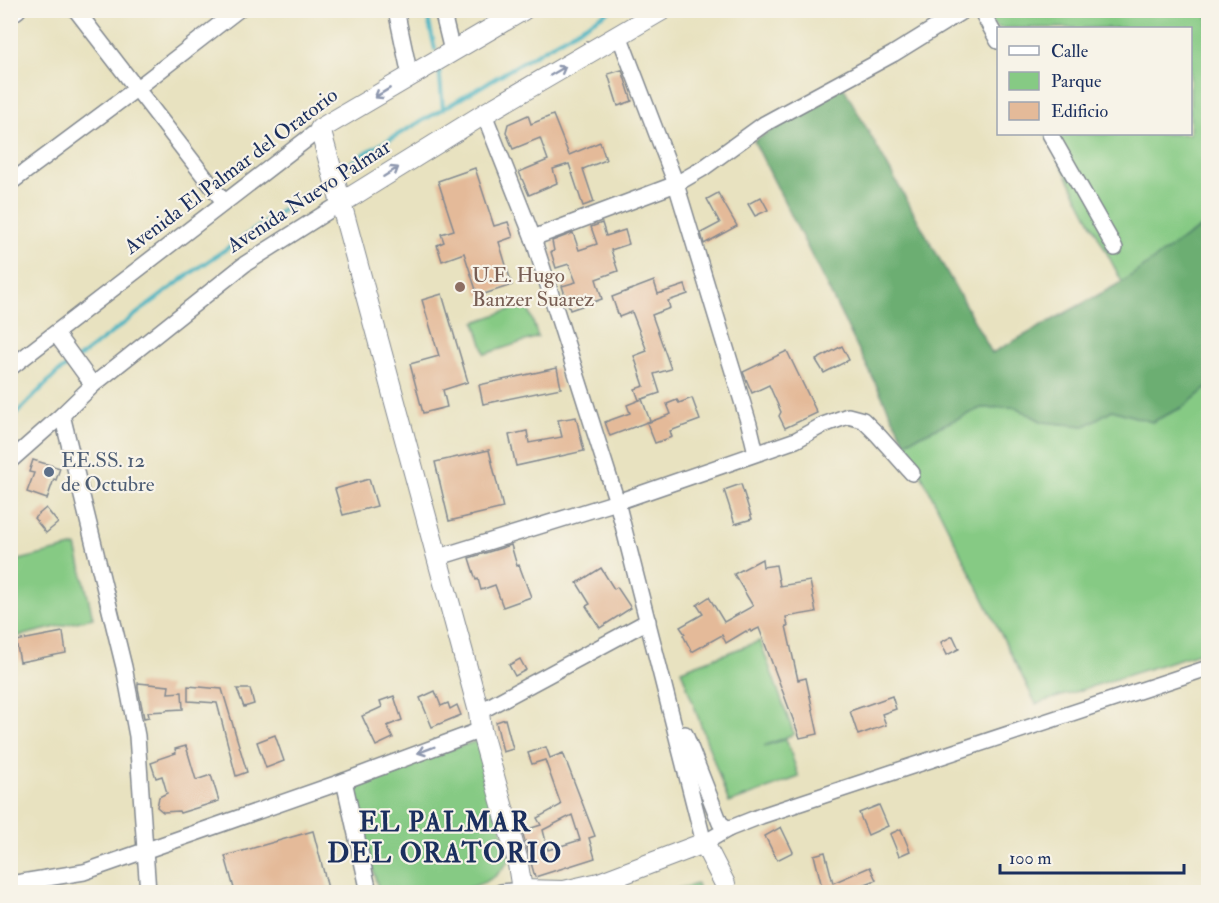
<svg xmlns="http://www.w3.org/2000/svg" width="1219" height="903" font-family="'IM FELL Double Pica',serif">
  <rect width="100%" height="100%" fill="#f7f3e8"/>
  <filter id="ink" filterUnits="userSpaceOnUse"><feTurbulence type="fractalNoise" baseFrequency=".0167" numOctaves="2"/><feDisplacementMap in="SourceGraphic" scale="12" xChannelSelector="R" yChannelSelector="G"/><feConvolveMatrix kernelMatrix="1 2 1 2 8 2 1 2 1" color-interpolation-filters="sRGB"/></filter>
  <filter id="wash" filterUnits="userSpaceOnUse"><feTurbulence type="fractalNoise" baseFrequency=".008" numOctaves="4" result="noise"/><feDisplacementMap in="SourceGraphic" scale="24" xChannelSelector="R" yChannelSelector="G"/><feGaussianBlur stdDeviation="1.35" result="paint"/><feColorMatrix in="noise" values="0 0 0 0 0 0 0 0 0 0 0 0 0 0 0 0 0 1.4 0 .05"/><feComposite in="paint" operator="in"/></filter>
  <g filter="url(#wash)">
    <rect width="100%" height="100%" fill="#e8e2c0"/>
    <g fill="#86ca84" stroke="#507c71" stroke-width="1.5">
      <polygon points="981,11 1208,11 1208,223 1183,239 1122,282 1045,134 1190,134 1190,28 998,28"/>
      <polygon points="527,304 538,337 485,354 475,322"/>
      <polygon points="1208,387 1208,650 1036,704 905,442 981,408 1015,407 1043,422 1084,426 1112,410 1152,422 1183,407"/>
      <polygon points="76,546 93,618 11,638 11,562"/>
      <polygon points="760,641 794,734 764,746 786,739 799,777 729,803 681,670"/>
      <path d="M477,741L510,860C505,865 500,873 494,877C463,897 414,892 379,892L350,784L415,760Z"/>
      <polygon points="697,884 699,892 665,892"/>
    </g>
    <polygon fill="#6cae72" stroke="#446e68" stroke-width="1.5" points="843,86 992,353 1122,282 1183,239 1208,223 1208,387 1183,407 1152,422 1112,410 1085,426 1043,422 1015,407 981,408 905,442 754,141"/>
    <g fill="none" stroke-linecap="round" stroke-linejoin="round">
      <g stroke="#46b3c1" stroke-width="4">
        <polyline points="426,10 435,49"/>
        <polyline points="439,68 443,109"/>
        <polyline points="338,172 367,152 443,109 611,10"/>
        <polyline points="77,359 188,275 327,180"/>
        <polyline points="10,420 56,374 71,363"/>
      </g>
    </g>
    <g id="blocks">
      <g fill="#e4ba99" fill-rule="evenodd">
        <polygon points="622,70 632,101 618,106 608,74"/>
        <polygon points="528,115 531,124 553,115 569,155 600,142 606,160 583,169 594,202 583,206 569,164 553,169 557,183 529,195 519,172 548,160 540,138 513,149 506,132 508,124"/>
        <polygon points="475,168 494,226 508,222 513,237 499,242 512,285 478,296 464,253 442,261 437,245 444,242 441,234 454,230 438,181"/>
        <polygon points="718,193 737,226 704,244 701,233 720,223 707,199"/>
        <polygon points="761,197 768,210 755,216 748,204"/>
        <polygon points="602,223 606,236 625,230 629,244 611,250 618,271 596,279 602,299 570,310 562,286 576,282 569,264 556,268 551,252 554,251 552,241 573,233 579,250 597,244 591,227"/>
        <polygon points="654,281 658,294 685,285 688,294 668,301 670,308 652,315 671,369 654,374 660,393 639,400 635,389 644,386 634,356 647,351 632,312 619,317 612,297"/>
        <polygon points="442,294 468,382 443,390 447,407 423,413 410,364 439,356 422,300"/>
        <polygon points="842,346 849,360 824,373 816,360"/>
        <polygon points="787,351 817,413 785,428 779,416 781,412 769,385 752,393 743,372"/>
        <polygon points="557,368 561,388 483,404 479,385"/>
        <polygon points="692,398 700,420 670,431 672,437 655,443 647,423 671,414 667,404 677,400 679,403"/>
        <polygon points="642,399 650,421 610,436 605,422 630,413 627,405"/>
        <polygon points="576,417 584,451 516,466 509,435 527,431 529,443 562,437 558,420"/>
        <polygon points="489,450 503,508 449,521 435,462"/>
        <polygon points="33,460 60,468 56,480 54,479 47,499 27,492 34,473 29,472"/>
        <polygon points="369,479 377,506 343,515 335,489"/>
        <polygon points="741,484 752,519 735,524 724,490"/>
        <polygon points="46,508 58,523 46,533 34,518"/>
        <polygon points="511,545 517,566 519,565 531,597 503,607 495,585 481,590 478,579 476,580 469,558"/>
        <polygon points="762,559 763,567 776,565 780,586 810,581 816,612 786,617 788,626 786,626 798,680 806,678 818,734 800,738 759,628 751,632 750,630 747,632 746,631 726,643 722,635 692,652 683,635 685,634 680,627 703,614 697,605 709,597 724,622 753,606 734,574"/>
        <polygon points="601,568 614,589 617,587 631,608 600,628 586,606 590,604 577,583"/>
        <polygon points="63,632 66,653 20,662 16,641"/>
        <polygon points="953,636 959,649 947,655 941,642"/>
        <polygon points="520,659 526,670 515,676 509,665"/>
        <polygon points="138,683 169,686 168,693 182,692 183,709 166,710 166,711 148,712 149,717 144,718 138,688"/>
        <polygon points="188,686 222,689 247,772 236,776 217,703 188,701"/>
        <polygon points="237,689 250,689 254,704 244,707"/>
        <polygon points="435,691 441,706 448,703 450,709 457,705 461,715 432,727 420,698"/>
        <polygon points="394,696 402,720 387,726 393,738 376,746 362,716 382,707 380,701"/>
        <polygon points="892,696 896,709 882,714 886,725 858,735 850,711"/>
        <polygon points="505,719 513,749 503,752 496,722"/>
        <polygon points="275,735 284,761 266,768 257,742"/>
        <polygon points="186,746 196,780 211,775 219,801 180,813 179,811 163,812 157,807 159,797 167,793 162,776 156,778 151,763 157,761 158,759 176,753 175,749"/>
        <path d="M546,747L550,758L563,753L595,836L589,838L595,858L535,877L522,831L541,825L537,818L561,805L545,760L532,764L528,753ZM572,815L580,840L548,850L543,830Z"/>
        <polygon points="879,805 888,826 868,835 859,813"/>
        <polygon points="781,827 793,852 777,860 765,836"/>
        <polygon points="901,829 910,851 899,856 890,834"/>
        <polygon points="313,831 329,892 235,892 225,856"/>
        <polygon points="825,852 833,883 870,867 876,880 845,892 810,892 822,887 814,855"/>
      </g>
    </g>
  </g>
  <g filter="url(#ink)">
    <use href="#blocks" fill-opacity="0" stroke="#82888f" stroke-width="1.5"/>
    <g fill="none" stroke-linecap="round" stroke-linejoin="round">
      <g stroke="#82888f" stroke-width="18">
        <g id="minor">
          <polyline points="76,10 224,202"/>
          <polyline points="396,10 410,76"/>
          <polyline points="442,10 452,51"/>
          <polyline points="981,10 998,41"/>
          <polyline points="10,16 18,10"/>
          <polyline points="619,35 676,184 749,424 756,453"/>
          <polyline points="484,114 533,238 617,502 704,843 728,829 761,816 1208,668"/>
          <polyline points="1050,134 1115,248"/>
          <polyline points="10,183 136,89 238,10"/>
          <polyline points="533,238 676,184 702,169 764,124 893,54 964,10"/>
          <polyline points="56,334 93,385"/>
          <polyline points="10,368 320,129"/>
          <polyline points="62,415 124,667 137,736 148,892"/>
          <polyline points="10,461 62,415 93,385 245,264 341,203"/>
          <polyline points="436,558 617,502 796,440 823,425 848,416 863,420 878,435 912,473"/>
          <polyline points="479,712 648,621"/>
          <polyline points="685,734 720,823 728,829"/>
          <polyline points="344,781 369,892"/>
          <polyline points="10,884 84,872 344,781 481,730"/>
          <polyline points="501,892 522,890 522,892"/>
        </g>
      </g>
      <g stroke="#82888f" stroke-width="22">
        <g id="major">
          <polyline points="523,10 320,129 341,203 479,712 481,730 517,858 522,890 564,891 599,883 704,843 725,884 726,892"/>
          <polyline points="341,203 484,114 662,10"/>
        </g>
      </g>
      <use href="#minor" stroke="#fff" stroke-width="15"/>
      <use href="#major" stroke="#fff" stroke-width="20"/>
    </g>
    <defs><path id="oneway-shaft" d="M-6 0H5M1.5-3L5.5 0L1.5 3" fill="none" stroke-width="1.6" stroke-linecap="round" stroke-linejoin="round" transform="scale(1.5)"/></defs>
    <g stroke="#8d97ae">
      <use href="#oneway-shaft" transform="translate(558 71) rotate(-30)"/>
      <use href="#oneway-shaft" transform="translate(382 93) rotate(149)"/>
      <use href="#oneway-shaft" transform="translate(391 172) rotate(-32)"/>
      <use href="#oneway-shaft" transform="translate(426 750) rotate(159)"/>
    </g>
  </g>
  <circle fill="#8d6e63" stroke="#f7f3e8" stroke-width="2" cx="460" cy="287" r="6"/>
  <circle fill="#5c6f8a" stroke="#f7f3e8" stroke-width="2" cx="49" cy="472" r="6"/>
  <g text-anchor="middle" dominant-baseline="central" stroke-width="4.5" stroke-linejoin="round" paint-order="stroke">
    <g font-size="21" fill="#1b2f5e" stroke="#f7f3e8">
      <text transform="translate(231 171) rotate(-37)">Avenida El Palmar del Oratorio</text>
      <text transform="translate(309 196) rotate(-33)">Avenida Nuevo Palmar</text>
    </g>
    <g font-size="21" fill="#785e54" stroke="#f7f3e8" text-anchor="start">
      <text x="472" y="275">U.E. Hugo<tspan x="472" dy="24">Banzer Suarez</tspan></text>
    </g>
    <g font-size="21" fill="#4e5e75" stroke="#f7f3e8" text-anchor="start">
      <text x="61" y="460">EE.SS. 12<tspan x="61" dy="24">de Octubre</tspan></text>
    </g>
    <g font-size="27" font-weight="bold" letter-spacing="1.5" fill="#1b2f5e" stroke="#f7f3e8">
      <text x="445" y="822">EL PALMAR<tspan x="445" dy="31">DEL ORATORIO</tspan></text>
    </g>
  </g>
  <rect width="1219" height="903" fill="none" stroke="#f7f3e8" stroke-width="36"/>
  <rect x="997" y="27" width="195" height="108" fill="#f7f3e8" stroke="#9fa5b1" stroke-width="1.5"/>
  <rect x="1009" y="46" width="30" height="9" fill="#ffffff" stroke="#9fa5b1" stroke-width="1.5"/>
  <text x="1051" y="57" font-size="18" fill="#1b2f5e">Calle</text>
  <rect x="1009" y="72" width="30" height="18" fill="#86ca84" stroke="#9fa5b1" stroke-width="1.5"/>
  <text x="1051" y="87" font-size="18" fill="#1b2f5e">Parque</text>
  <rect x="1009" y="102" width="30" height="18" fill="#e4ba99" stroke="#9fa5b1" stroke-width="1.5"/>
  <text x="1051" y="117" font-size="18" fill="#1b2f5e">Edificio</text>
  <path d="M1000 864v9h184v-9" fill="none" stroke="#1b2f5e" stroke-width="3"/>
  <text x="1009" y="864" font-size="18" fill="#1b2f5e" stroke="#f7f3e8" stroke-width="4.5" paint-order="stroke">100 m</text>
</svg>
